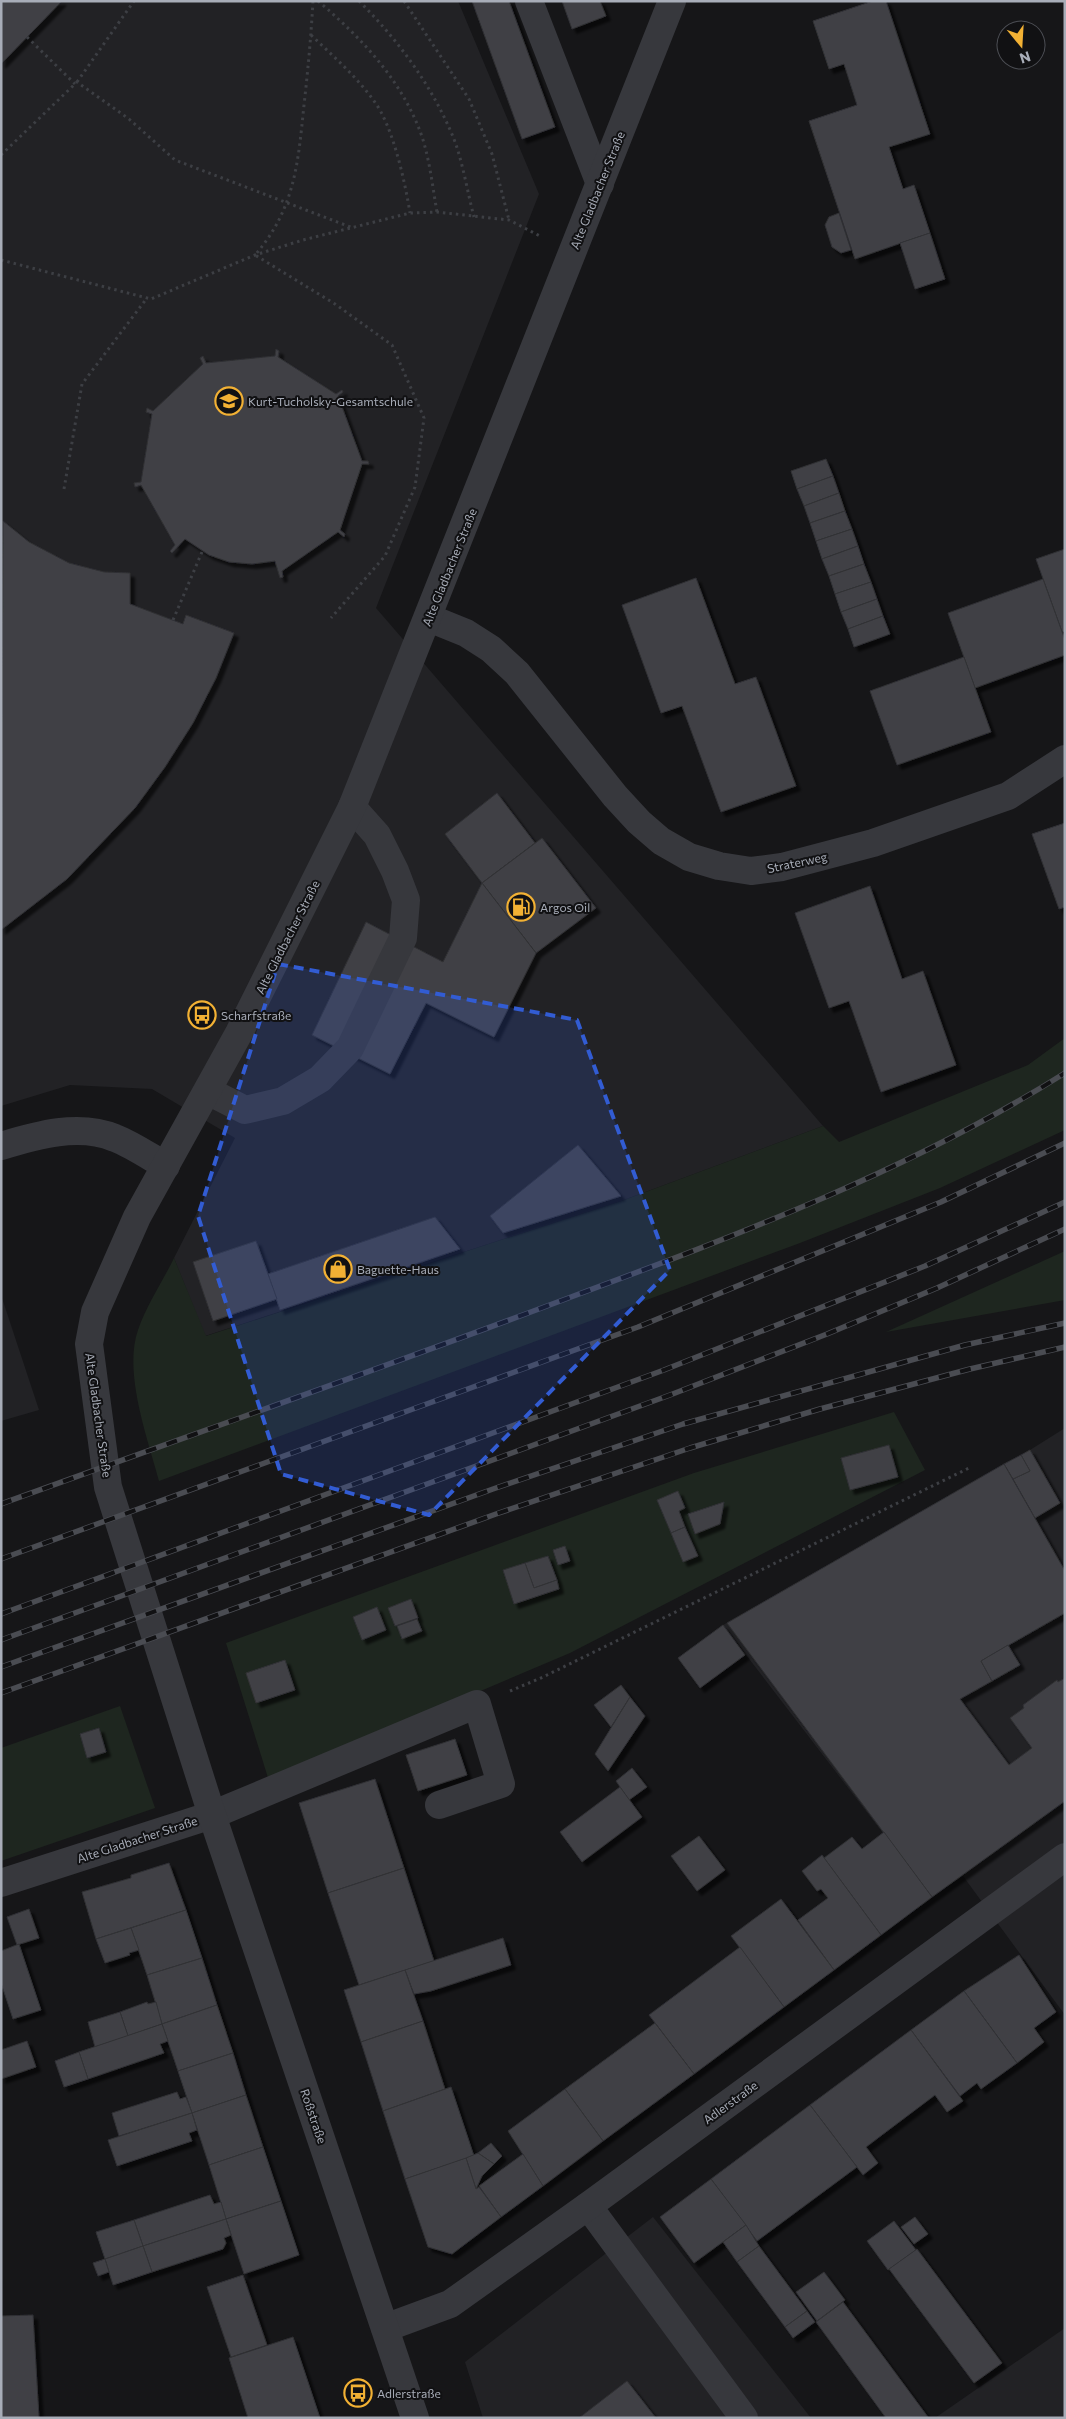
<svg xmlns="http://www.w3.org/2000/svg" width="1066" height="2419" font-family="Commissioner,sans-serif">
  <defs>
    <filter id="shadow"><feDropShadow dx="4.5" dy="4.5" stdDeviation="1" flood-color="#0009"/></filter>
  </defs>
  <rect width="100%" height="100%" fill="#161618"/>
  <g fill="#222225">
    <polygon points="1,1 458,1 539,194 376,608 823,1126 624,1200 205,1336 174,1258 235,1138 152,1089 70,1085 1,1106"/>
    <polygon points="1,1295 39,1410 1,1421"/>
    <polygon points="1065,1428 1065,2015 963,1876 932,1897 723,1625 1030,1450"/>
    <polygon points="653,2217 811,2418 483,2418 465,2362"/>
    <polygon points="1065,2328 1065,2418 935,2418"/>
  </g>
  <g fill="#1e261f">
    <path d="M1065,1038V1130L940,1188L800,1243L159,1481C148,1439 123,1373 138,1330C146,1306 163,1281 174,1258L206,1336L624,1200L823,1126L839,1142L1028,1065Z"/>
    <polygon points="1065,1251 1065,1300 886,1332"/>
    <polygon points="894,1412 925,1470 570,1653 269,1781 226,1643 694,1473"/>
    <polygon points="120,1706 155,1808 1,1861 1,1748"/>
  </g>
  <g fill="#404145" stroke="#303034" filter="url(#shadow)">
    <polygon points="1,1 62,1 1,64"/>
    <polygon points="472,1 509,1 555,127 522,139"/>
    <polygon points="562,1 600,1 606,16 572,29"/>
    <polygon points="873,1 886,1 930,134 889,147 903,189 914,185 930,233 855,259 809,121 857,105 844,64 829,69 813,21"/>
    <polygon points="839,213 851,250 841,253 832,247 825,225 829,217"/>
    <polygon points="930,233 945,279 915,289 900,243"/>
    <polygon points="276,349 279,351 278,357 336,394 342,390 343,392 338,396 362,461 368,461 369,464 362,464 340,530 345,534 344,537 338,532 282,571 283,577 280,578 275,561 252,564 229,562 209,555 185,539 172,553 170,551 175,545 141,485 135,487 134,483 141,482 152,414 146,412 147,408 153,411 203,364 200,358 203,356 206,363 275,356"/>
    <polygon points="826,459 833,476 797,489 791,471"/>
    <polygon points="833,476 839,493 804,506 797,489"/>
    <polygon points="839,493 845,511 810,523 804,506"/>
    <polygon points="845,511 852,529 816,541 810,523"/>
    <polygon points="3,521 29,542 69,563 104,572 130,573 130,604 183,624 186,615 234,633 216,678 193,723 165,767 135,808 67,879 1,930"/>
    <polygon points="852,529 858,546 822,559 816,541"/>
    <polygon points="858,546 864,564 829,576 822,559"/>
    <polygon points="1065,549 1065,631 1062,632 1036,559"/>
    <polygon points="864,564 871,582 835,594 829,576"/>
    <polygon points="696,578 735,684 756,677 796,786 721,812 682,706 661,713 622,605"/>
    <polygon points="1043,579 1065,640 1065,655 975,688 948,613"/>
    <polygon points="871,582 877,599 841,612 835,594"/>
    <polygon points="877,599 883,616 848,629 841,612"/>
    <polygon points="883,616 890,634 854,647 848,629"/>
    <polygon points="964,657 991,732 897,765 870,691"/>
    <polygon points="497,793 535,843 482,883 445,834"/>
    <polygon points="1065,823 1065,907 1059,909 1032,834"/>
    <polygon points="542,838 596,908 536,953 482,883"/>
    <polygon points="482,883 536,953 494,1037 426,1003 390,1074 312,1035 366,922 443,962"/>
    <polygon points="870,886 902,979 923,971 956,1065 881,1092 849,1001 829,1008 795,913"/>
    <polygon points="578,1145 621,1196 503,1233 490,1216"/>
    <polygon points="435,1217 460,1249 280,1310 268,1274"/>
    <polygon points="256,1241 277,1299 213,1321 193,1262"/>
    <polygon points="889,1445 898,1477 850,1490 841,1458"/>
    <polygon points="1030,1450 1060,1503 1035,1518 1013,1479 1030,1471 1021,1455"/>
    <polygon points="1021,1455 1030,1471 1013,1479 1004,1464"/>
    <polygon points="1004,1464 1065,1571 1065,1613 981,1661 992,1681 960,1699 1009,1765 1032,1748 1010,1718 1024,1708 1023,1705 1057,1680 1058,1682 1065,1678 1065,1801 932,1897 727,1623"/>
    <polygon points="678,1491 685,1508 679,1511 685,1527 671,1533 657,1500"/>
    <polygon points="724,1502 720,1524 695,1534 688,1514"/>
    <polygon points="685,1527 698,1556 683,1562 671,1533"/>
    <polygon points="565,1546 570,1561 558,1565 553,1550"/>
    <polygon points="548,1556 557,1580 534,1588 525,1563"/>
    <polygon points="525,1563 534,1588 557,1580 559,1589 514,1604 503,1570"/>
    <polygon points="411,1599 418,1618 395,1626 388,1608"/>
    <polygon points="377,1607 386,1630 362,1640 353,1617"/>
    <polygon points="417,1619 422,1631 402,1639 397,1626"/>
    <polygon points="723,1625 745,1655 700,1688 678,1658"/>
    <polygon points="1008,1645 1020,1665 992,1681 981,1661"/>
    <polygon points="285,1660 295,1690 256,1703 246,1673"/>
    <polygon points="621,1685 630,1697 611,1727 594,1705"/>
    <polygon points="630,1697 645,1716 608,1771 595,1754"/>
    <polygon points="99,1728 106,1752 87,1758 80,1734"/>
    <polygon points="455,1739 467,1775 418,1791 406,1755"/>
    <polygon points="632,1768 647,1787 629,1800 616,1781"/>
    <polygon points="375,1779 404,1868 328,1893 299,1803"/>
    <polygon points="620,1787 642,1817 582,1862 560,1832"/>
    <polygon points="884,1832 932,1897 881,1935 824,1858 852,1837 862,1849"/>
    <polygon points="699,1836 725,1870 697,1891 671,1856"/>
    <polygon points="822,1855 881,1935 834,1970 798,1920 828,1898 821,1889 817,1891 802,1871"/>
    <polygon points="169,1863 186,1910 96,1939 82,1892 131,1878 131,1875"/>
    <polygon points="404,1868 434,1961 359,1985 328,1893"/>
    <polygon points="781,1899 834,1970 784,2007 731,1936"/>
    <polygon points="29,1909 39,1938 17,1945 7,1917"/>
    <polygon points="186,1910 202,1958 147,1975 131,1928"/>
    <polygon points="131,1928 139,1950 129,1953 130,1955 105,1963 96,1939"/>
    <polygon points="503,1938 511,1965 431,1991 414,1994 405,1970"/>
    <polygon points="19,1944 41,2010 13,2019 1,1983 1,1951"/>
    <polygon points="740,1947 784,2007 694,2074 649,2015"/>
    <polygon points="1019,1955 1056,2012 1034,2028 1044,2042 1017,2063 964,1991"/>
    <polygon points="202,1958 217,2005 162,2024 147,1975"/>
    <polygon points="405,1970 423,2021 361,2042 344,1990"/>
    <polygon points="964,1991 1017,2063 981,2089 977,2083 960,2096 911,2030"/>
    <polygon points="147,2002 148,2004 156,2002 162,2024 128,2036 120,2012"/>
    <polygon points="217,2005 233,2053 178,2071 162,2024"/>
    <polygon points="120,2012 128,2036 95,2047 88,2022"/>
    <polygon points="423,2021 445,2089 383,2111 361,2042"/>
    <polygon points="655,2023 694,2074 603,2141 565,2089"/>
    <polygon points="162,2024 168,2041 160,2044 164,2053 88,2079 79,2052"/>
    <polygon points="911,2030 963,2101 947,2112 935,2095 866,2147 878,2163 863,2175 810,2105"/>
    <polygon points="27,2041 36,2067 1,2079 1,2050"/>
    <polygon points="79,2052 88,2079 64,2087 55,2061"/>
    <polygon points="233,2053 246,2095 192,2113 178,2071"/>
    <polygon points="451,2087 474,2156 405,2179 383,2111"/>
    <polygon points="565,2089 603,2141 543,2186 508,2131"/>
    <polygon points="177,2092 180,2099 186,2097 192,2113 119,2136 112,2113"/>
    <polygon points="246,2095 263,2147 209,2165 192,2113"/>
    <polygon points="810,2105 857,2167 757,2241 711,2179"/>
    <polygon points="192,2113 197,2130 189,2133 192,2141 117,2166 108,2140"/>
    <polygon points="491,2143 502,2156 494,2164 478,2153"/>
    <polygon points="263,2147 281,2201 226,2219 209,2165"/>
    <polygon points="478,2153 494,2164 482,2176 476,2189 466,2158"/>
    <polygon points="523,2154 543,2186 501,2217 479,2186"/>
    <polygon points="466,2158 476,2189 479,2187 501,2217 452,2254 428,2247 405,2179"/>
    <polygon points="711,2179 746,2225 694,2263 660,2217"/>
    <polygon points="210,2195 214,2204 221,2202 226,2219 143,2246 134,2220"/>
    <polygon points="281,2201 299,2255 244,2274 226,2219"/>
    <polygon points="915,2217 928,2234 914,2244 901,2227"/>
    <polygon points="226,2219 231,2235 224,2238 226,2243 223,2249 152,2272 143,2246"/>
    <polygon points="134,2220 143,2246 105,2259 96,2232"/>
    <polygon points="894,2221 916,2250 888,2270 867,2241"/>
    <polygon points="746,2225 759,2246 737,2262 723,2242"/>
    <polygon points="143,2246 152,2272 113,2285 105,2259"/>
    <polygon points="759,2246 807,2311 785,2327 737,2262"/>
    <polygon points="917,2249 1002,2363 974,2383 889,2269"/>
    <polygon points="105,2259 109,2272 98,2276 93,2263"/>
    <polygon points="824,2272 845,2300 817,2321 796,2292"/>
    <polygon points="243,2275 267,2345 231,2357 207,2287"/>
    <polygon points="843,2302 928,2417 886,2418 816,2322"/>
    <polygon points="807,2311 815,2322 793,2338 785,2327"/>
    <polygon points="33,2315 39,2418 1,2418 1,2316"/>
    <polygon points="293,2337 320,2418 248,2418 229,2358"/>
    <polygon points="627,2381 656,2418 579,2418"/>
  </g>
  <g fill="none" stroke-linecap="round" stroke-linejoin="round">
    <g stroke="#3d3f44" stroke-width="3" stroke-dasharray="2.5 4" stroke-linecap="butt">
      <path d="M313,1C311,36 308,70 304,105C298,163 295,209 255,255L335,304L392,345L424,418L415,487L385,556L331,618"/>
      <path d="M318,1C359,36 397,75 418,126C429,152 432,184 437,212"/>
      <path d="M359,1C397,39 430,83 451,132C462,156 467,191 474,217"/>
      <polyline points="404,1 469,99 492,154 509,220"/>
      <path d="M311,35C333,56 356,76 374,101C393,126 405,182 410,213"/>
      <polyline points="27,37 75,84"/>
      <polyline points="77,82 134,1"/>
      <polyline points="1,155 77,82 129,119 175,160 353,228"/>
      <polyline points="1,260 151,299 255,255 303,240 410,213 437,212 509,220 540,236"/>
      <polyline points="64,489 82,384 147,298"/>
      <polyline points="173,620 202,552"/>
      <polyline points="510,1691 541,1678 969,1468"/>
    </g>
    <g stroke="#37383d" stroke-width="28">
      <polyline points="529,1 600,184"/>
      <polyline points="429,618 466,633 491,649 517,673 615,796 639,822 661,841 689,857 719,866 751,871 782,867 873,843 1008,796 1065,759"/>
      <polyline points="208,1091 245,1110 283,1101 320,1079 350,1048 403,938 406,900 395,871 377,835 352,807"/>
      <path d="M1,1146C37,1135 79,1123 115,1138C133,1145 150,1157 166,1166"/>
      <polyline points="1,1883 212,1815 477,1704 501,1784 439,1805"/>
      <polyline points="588,2206 744,2418"/>
      <polyline points="385,2328 450,2304 588,2206 1065,1857"/>
      <polyline points="415,2418 212,1815 108,1487 89,1344 95,1312 137,1217 239,1033 352,807 672,1"/>
    </g>
    <g stroke="#4a4c52" stroke-width="5.5">
      <g id="rail">
        <path d="M1,1504C191,1435 382,1368 571,1297C740,1234 911,1170 1065,1073"/>
        <polyline points="1,1559 638,1327 941,1202 1065,1143"/>
        <polyline points="1,1614 664,1370 925,1266 1065,1202"/>
        <polyline points="1,1640 670,1395 827,1334 937,1288 1065,1229"/>
        <polyline points="1,1667 493,1489 683,1424 965,1345 1065,1323"/>
        <polyline points="1,1693 496,1514 690,1448 820,1409 970,1369 1065,1347"/>
      </g>
    </g>
    <use href="#rail" stroke="#111113" stroke-width="4" stroke-dasharray="11" stroke-linecap="butt"/>
  </g>
  <path fill="#325cd3" fill-opacity="0.2" stroke="#325cd3" stroke-width="4" stroke-dasharray="10 6" stroke-linejoin="round" d="M278,964L577,1020L670,1270L429,1515L281,1474L198,1216Z"/>
  <defs>
    <g id="school-ring" transform="scale(1.4375)"><circle r="9.5" fill="#111113" stroke="#f2b134" stroke-width="1.5"/><path d="M0-5L7-2L0 1L-7-2ZM-4 1L0 2.5L4 1V4Q0 6-4 4Z" fill="#f2b134"/></g>
    <g id="fuel-ring" transform="scale(1.4375)"><circle r="9.5" fill="#111113" stroke="#f2b134" stroke-width="1.5"/><path d="M-5.5-6h7V0h2V4h1.3V-2.5L3-4.5l.8-.8L6-3V5H2.5V1h-1V6h-7ZM-4.2-4.7v3.2H.2V-4.7Z" fill="#f2b134"/></g>
    <g id="bus-ring" transform="scale(1.4375)"><circle r="9.5" fill="#111113" stroke="#f2b134" stroke-width="1.5"/><path d="M-5-6H5V4H4V6H2V4H-2V6H-4V4H-5ZM-3.5-4V0h7V-4ZM-3.5 1.2v1.5H-2V1.2ZM2 1.2v1.5H3.5V1.2Z" fill="#f2b134"/></g>
    <g id="shop-ring" transform="scale(1.4375)"><circle r="9.5" fill="#111113" stroke="#f2b134" stroke-width="1.5"/><path d="M-5-2.5h2.3a2.7 3.5 0 0 1 5.4 0H5L5.5 6h-11ZM-1.5-2.5h3a1.5 2.3 0 0 0-3 0Z" fill="#f2b134"/></g>
  </defs>
  <g fill-rule="evenodd">
    <use href="#school-ring" x="229" y="401"/>
    <use href="#fuel-ring" x="521" y="907"/>
    <use href="#bus-ring" x="202" y="1015"/>
    <use href="#shop-ring" x="338" y="1269"/>
    <use href="#bus-ring" x="358" y="2393"/>
  </g>
  <g text-anchor="middle" dominant-baseline="central" stroke-width="4" stroke-linejoin="round" paint-order="stroke">
    <g font-size="12" fill="#a8adb8" stroke="#111113">
      <text transform="translate(597 190) rotate(-68)">Alte Gladbacher Straße</text>
      <text transform="translate(449 567) rotate(-68)">Alte Gladbacher Straße</text>
      <text transform="translate(797 862) rotate(-12)">Straterweg</text>
      <text transform="translate(287 937) rotate(-63)">Alte Gladbacher Straße</text>
      <text transform="translate(99 1415) rotate(82)">Alte Gladbacher Straße</text>
      <text transform="translate(137 1839) rotate(-18)">Alte Gladbacher Straße</text>
      <text transform="translate(730 2102) rotate(-36)">Adlerstraße</text>
      <text transform="translate(314 2116) rotate(71)">Roßstraße</text>
    </g>
    <g font-size="12" fill="#a8adb8" stroke="#111113" text-anchor="start">
      <text x="248" y="401">Kurt-Tucholsky-Gesamtschule</text>
      <text x="540" y="907">Argos Oil</text>
      <text x="221" y="1015">Scharfstraße</text>
      <text x="357" y="1269">Baguette-Haus</text>
      <text x="377" y="2393">Adlerstraße</text>
    </g>
  </g>
  <rect width="1066" height="2419" fill="none" stroke="#a8adb8" stroke-width="5"/>
  <g transform="translate(1021 45) rotate(162)"><circle r="24" fill="#111113" stroke="#4d4f55"/>
  <path d="M0-4L9 19L0 12L-9 19Z" fill="#f2b134"/>
  <text y="-8" font-size="14" font-weight="bold" text-anchor="middle" fill="#a8adb8">N</text>
  </g>
</svg>
